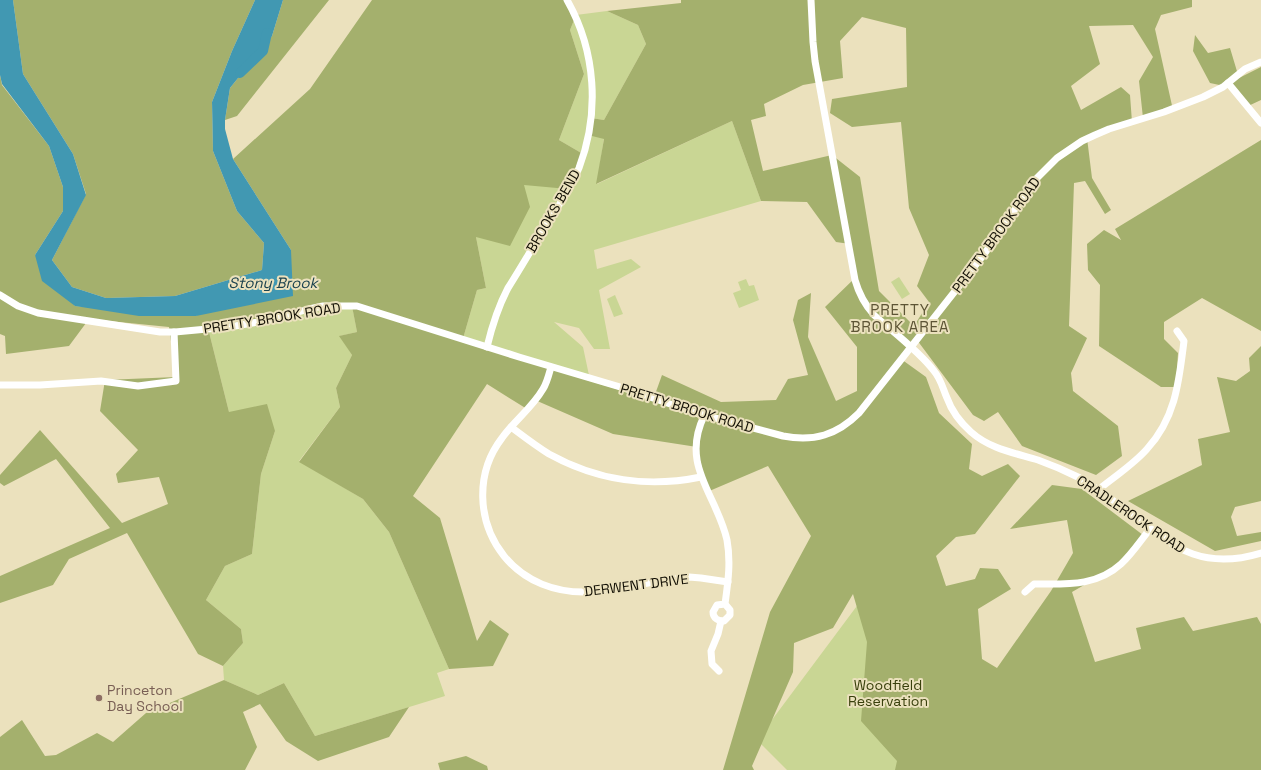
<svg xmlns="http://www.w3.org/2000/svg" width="1261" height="770" font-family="'Space Grotesk',sans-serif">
  <rect width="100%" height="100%" fill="#ebe1bd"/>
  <g fill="#c9d694">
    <polygon points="607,11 638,25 646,44 604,120 591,118 604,138 597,184 732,121 761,201 594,250 597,269 631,259 641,267 599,290 610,349 594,349 579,328 554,322 583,347 590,380 462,342 477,290 486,288 476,237 524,185 583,154 559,140 584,74 570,30 576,15"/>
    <polygon points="899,277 910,294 902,299 891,282"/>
    <polygon points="746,279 749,286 754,285 759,300 739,308 733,293 741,290 738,282"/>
    <polygon points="615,295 623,314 614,317 607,299"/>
    <polygon points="340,304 352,305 357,332 340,336 352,355 336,388 340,407 299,461 363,499 389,532 449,669 437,673 445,696 315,736 284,683 258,695 224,680 223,666 243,643 241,629 206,600 225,566 252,554 261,474 275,431 229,412 208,328"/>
    <polygon points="877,579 1026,714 1261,770 787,770 757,740"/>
  </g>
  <g fill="#a4b06d" fill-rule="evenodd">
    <polygon points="13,0 255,0 232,51 212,102 213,151 237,211 264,243 262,270 175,296 106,298 72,287 52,260 86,194 73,154 23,74"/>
    <polygon points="283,0 329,0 237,116 225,120 230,88 272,36"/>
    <path d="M372,0H569L576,15L570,30L584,74L559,140L583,154L568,189L524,185L530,207L510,246L476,237L486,288L477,290L462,342L653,400L662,375L721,402L776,400L788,379L808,375L793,320L798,300L811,293L808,337L836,401L857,391V347L825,307L856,277L850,244L836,242L807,202L761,201L732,121L596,184L604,139L588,135L591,118L604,120L646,44L638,25L607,11L681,3V0H1192V7L1161,15L1155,29L1173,110L1143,118L1139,81L1153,57L1133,25L1089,26L1100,64L1071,86L1081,110L1121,87L1130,95L1132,122L1087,138L1092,178L1111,210L1105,214L1085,181L1074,183L1069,326L1087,338L1071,373L1073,391L1118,426L1122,456L1096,475L1022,446L998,412L984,421L973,415L917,340L901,359L926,377L939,413L972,444L969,469L982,476L1008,464L1020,476L975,534L956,537L936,556L946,586L975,579L980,568L998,569L1011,589L978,609L982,659L997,668L1051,591L1073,553L1067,520L1010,529L1052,485L1082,489L1143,535L1119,565L1072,592L1095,662L1141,649L1136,628L1184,617L1193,631L1257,617L1261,624V770H895L897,761L861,721L867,642L853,594L833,628L794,643L793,672L752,766L754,770H723L770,612L811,536L768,466L707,492L697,447L613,434L535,400L527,409L487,384L413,496L440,518L477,641L490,620L509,634L493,666L449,669L389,532L363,499L299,462L340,407L336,388L352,355L339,336L357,332L352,306L340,304L208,328L229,412L267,404L275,431L261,474L252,554L225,566L206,600L241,629L243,643L223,666L198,654L127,533L69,559L53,585L0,603V576L110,528L56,459L4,486L0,483V475L40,430L122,523L168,504L159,477L118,483L116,474L138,450L100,411L105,380L176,377L169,327L89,319L69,346L6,354L5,336L0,334V75L2,85L49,146L63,187V211L35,255L75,306L196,316L291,250L233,159L310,89ZM862,17L906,28L907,87L832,99L830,113L852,127L901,122L909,208L929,255L917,286L929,302L914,326L879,291L860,177L832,155L763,171L751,120L766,116L764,104L803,85L843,78L840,41Z"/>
    <polygon points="1195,35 1208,53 1230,48 1239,78 1261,67 1261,100 1246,107 1229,87 1210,83 1193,51"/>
    <polygon points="1261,140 1261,331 1202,298 1164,322 1164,339 1178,353 1176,387 1161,387 1099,346 1100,285 1088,270 1087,244 1104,230 1121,240 1115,229"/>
    <polygon points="1261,346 1261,501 1235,507 1231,517 1237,536 1261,532 1261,541 1215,551 1128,501 1202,465 1198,439 1230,432 1217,377 1236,381 1250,371 1249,358"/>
    <polygon points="224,680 258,695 284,683 315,736 409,707 389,737 318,761 286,741 260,704 243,712 257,747 245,770 0,770 0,737 22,720 45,756 56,755 97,733 113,742 146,713"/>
    <polygon points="466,756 487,766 488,770 440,770 438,763"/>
  </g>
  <polygon fill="#4198b2" points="0,0 13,0 23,74 73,154 86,195 52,260 72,287 106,298 175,296 262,270 264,243 237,211 213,151 212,102 232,51 255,0 283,0 272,36 230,88 225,120 225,129 233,159 291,250 293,296 196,316 139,316 75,306 42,281 35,255 63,211 63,187 49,146 2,84 0,75"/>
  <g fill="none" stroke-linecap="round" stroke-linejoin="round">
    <polyline stroke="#4198b2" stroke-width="10" points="240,73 263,51 267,33"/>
    <g stroke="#fff" stroke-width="7">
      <path d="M811,0L813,42L815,61L855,280C859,294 865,305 874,315C892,331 920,352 934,371C941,379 943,389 947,398C952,412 961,423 971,432C990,449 1015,453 1038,460C1052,465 1066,471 1080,478C1106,493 1129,514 1154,531C1166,540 1178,549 1193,554C1216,562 1238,560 1261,553"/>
      <polyline points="1228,83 1261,123"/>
      <path d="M0,295L18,306L38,313L160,332H175L229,327L270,320L309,309L323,306H357L519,357L627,389L696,413L783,436C814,442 837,435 859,413L985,253L1035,180L1057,158L1082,141L1095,135L1109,129L1164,112L1203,97L1223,87L1245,69L1261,62"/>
      <path d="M487,347C492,326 498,307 508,288C522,266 535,243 549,221C560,204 571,187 579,168C600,113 596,51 567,0"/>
      <path d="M551,367C549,374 547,383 543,389C532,408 514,421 502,438C475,473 477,522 504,556C525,582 556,593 588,592L689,577L701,578L728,582"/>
      <polyline points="0,385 40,385 101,381 138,386 176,381 174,332"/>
      <path d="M704,416C680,466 717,495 727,540C731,562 728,582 725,604L717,605L713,612C713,618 718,621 724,621L730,615V610L725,604"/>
      <path d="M511,427C523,436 536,446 549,454C598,481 647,488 701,477"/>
      <path d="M1098,490C1114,477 1134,464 1147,449C1176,417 1179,381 1184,341L1177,331"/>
      <path d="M1025,592L1034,584C1065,584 1096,587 1121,564C1132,554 1141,540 1150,529"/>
      <polyline points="719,671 712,664 711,651 718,634 721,621"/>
    </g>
  </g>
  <circle fill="#8d6e63" stroke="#ebe1bd" stroke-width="1.5" cx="99" cy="698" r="4"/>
  <g text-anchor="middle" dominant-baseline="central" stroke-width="4" stroke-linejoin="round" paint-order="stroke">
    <g font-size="14" fill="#120f04" stroke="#ebe1bd">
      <text transform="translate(553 211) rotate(-60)">BROOKS BEND</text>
      <text transform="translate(996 235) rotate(-54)">PRETTY BROOK ROAD</text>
      <text transform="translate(272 318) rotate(-9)">PRETTY BROOK ROAD</text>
      <text transform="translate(687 408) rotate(17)">PRETTY BROOK ROAD</text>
      <text transform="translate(1131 514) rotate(34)">CRADLEROCK ROAD</text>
      <text transform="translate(636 585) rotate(-7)">DERWENT DRIVE</text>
    </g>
    <g font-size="14" fill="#39400c" stroke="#ebe1bd">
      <text x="888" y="685">Woodfield<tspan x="888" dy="16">Reservation</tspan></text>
    </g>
    <g font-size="14" fill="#785e54" stroke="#ebe1bd" text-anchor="start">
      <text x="107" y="690">Princeton<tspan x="107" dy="16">Day School</tspan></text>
    </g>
    <g font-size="15" font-style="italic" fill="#1b424e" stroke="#ebe1bd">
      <text x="273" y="282">Stony Brook</text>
    </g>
    <g font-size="15" letter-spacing="1" fill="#5d5435" stroke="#ebe1bd">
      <text x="900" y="309">PRETTY<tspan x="900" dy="17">BROOK AREA</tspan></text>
    </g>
  </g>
</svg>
